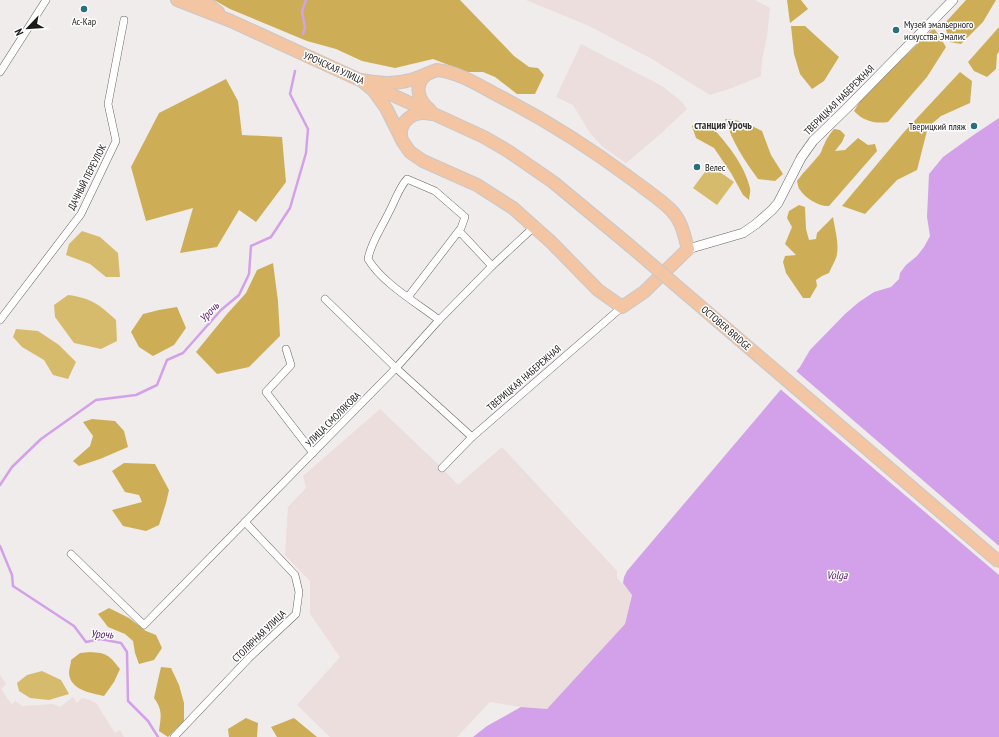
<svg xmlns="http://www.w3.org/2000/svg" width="999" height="737" font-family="'PT Sans Narrow',sans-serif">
  <rect width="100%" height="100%" fill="#f0eceb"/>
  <g fill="#ebdedc">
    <polygon points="526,0 755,0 770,8 767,37 762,59 761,76 732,88 710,95 652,59 589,26"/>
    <polygon points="581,44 662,86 682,102 687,109 658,136 626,163 603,147 590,133 573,105 556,97"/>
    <polygon points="380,409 442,468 458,485 502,447 617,571 617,578 632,593 625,624 547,709 521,707 490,702 457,737 330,737 297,705 340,657 310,614 310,581 285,555 288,507 306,488 303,476"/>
    <polygon points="0,675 6,684 1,689 12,705 15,701 22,706 53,704 60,707 73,697 77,703 82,698 90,700 96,703 115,733 120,730 124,737 0,737"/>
  </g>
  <g fill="#d6bb6d">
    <polygon points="710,165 734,182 717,205 693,188"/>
    <polygon points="82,231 100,237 118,253 120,277 106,277 90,264 66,255 69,244"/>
    <path d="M68,295C91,298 100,305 116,320L117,341L101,349L74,343L55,317L54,305Z"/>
    <polygon points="16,329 38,331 59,345 76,362 68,379 53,375 44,360 22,347 13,337"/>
    <polygon points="42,671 61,680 69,694 49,700 30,698 19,691 17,683 27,675"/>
  </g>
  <g fill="#cdae56">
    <polygon points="214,0 460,0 514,56 529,67 538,68 544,75 535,94 517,94 495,77 483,72 467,72 433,59 395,68 362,61 336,49 307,41 230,9"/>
    <polygon points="787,0 801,0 808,9 790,23"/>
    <polygon points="966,0 996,0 983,22 961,44 950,42 944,24"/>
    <polygon points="791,26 805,26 839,57 824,81 812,89 800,74 794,54"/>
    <polygon points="999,27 999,52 997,54 996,69 987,77 974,71 968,62"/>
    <path d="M934,28L946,47L927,77L888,122C875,124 863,121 854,111L862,98Z"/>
    <polygon points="960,72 972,81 970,103 941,116 928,127 917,170 897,180 865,214 842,206 904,132"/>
    <polygon points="226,79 238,101 242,135 282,137 286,182 256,222 239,210 217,247 180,253 193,208 146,221 131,167 159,113"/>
    <path d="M725,119C739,119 750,125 762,131L771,155L783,174L775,181L758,179C744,160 732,141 725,119Z"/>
    <path d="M697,122L708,123C725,141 744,163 750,188C751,192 749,196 749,200L743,195L731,173L714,148L696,138L692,126Z"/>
    <path d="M834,129L840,130L845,135L842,142L835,151L845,150L858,138L868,145L875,144L877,151L829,206C820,207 805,198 800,190C798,188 798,184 797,181C804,171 813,163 820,154C822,151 822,148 824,145C826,139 830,134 834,129Z"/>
    <path d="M799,205L805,207L806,229L809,240L816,239L817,233L833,217C835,230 840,246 836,258C834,263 831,268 829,273L822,276L816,280L817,286L810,298H803L786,273L783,262L785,256L796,255L785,244L792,227L787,218L789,211Z"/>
    <polygon points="273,263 278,301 280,336 249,367 217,374 196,352 227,314 246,293 257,270"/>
    <polygon points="177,307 186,328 174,345 153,356 139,347 131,332 143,314 159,310"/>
    <polygon points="92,419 115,421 124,431 128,447 100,459 79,466 73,461 90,446 93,436 83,422"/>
    <polygon points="124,463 155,464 169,490 166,503 159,525 146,531 123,526 112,510 142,502 139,495 125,492 112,471"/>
    <polygon points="109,608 129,618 146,631 156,635 162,648 154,660 139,664 135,653 133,641 125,634 108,627 98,614"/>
    <path d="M90,652C107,653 109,655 120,669L114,682L104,696C91,693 70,690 69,673C69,669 71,664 71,660L80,653Z"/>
    <path d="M161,667L171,668L179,685L184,703V721L168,737L159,731C161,717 163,710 154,698Z"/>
    <polygon points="246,718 258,723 257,737 229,737 228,729"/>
    <polygon points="294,718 317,737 277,737 271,727"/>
  </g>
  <polygon fill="#d3a1e9" points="999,118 999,737 473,737 487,726 521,707 547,709 625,624 632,595 623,583 624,577 627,571 800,367 810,350 845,314 859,302 874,292 891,287 899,279 900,273 906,265 917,256 924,247 930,236 927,217 929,174 943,157 975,134"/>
  <polygon fill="#f0eceb" points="795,370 999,546 999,575 779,388"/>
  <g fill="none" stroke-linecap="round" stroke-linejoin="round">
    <g stroke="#d3a1e9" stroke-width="2.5">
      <polyline points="303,34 305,27 302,12 306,0"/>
      <polyline points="0,485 12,467 41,439 96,400 136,395 157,385 167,360 183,353 221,310 239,295 249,274 251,246 271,237 290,208 306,153 308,129 290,94 295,71"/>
      <polyline points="0,546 12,575 13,586 74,626 86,642 100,639 121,643 127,652 128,701 148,721 158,737"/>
    </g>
    <g stroke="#686464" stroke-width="8">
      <g id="minor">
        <polyline points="0,72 46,0"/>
        <polyline points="458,233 462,234 492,266"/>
        <path d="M408,297L461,228L465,217L435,191L407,179C398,189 395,202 388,214C381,229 371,242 368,259C382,283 417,303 439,320"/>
        <polyline points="325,299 396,368 472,437"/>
        <polyline points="0,320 81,214 116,141 108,104 124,20"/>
        <polyline points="286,349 291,365 266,392 313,453"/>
        <polyline points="442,468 472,437 622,307"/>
        <polyline points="71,554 144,625 396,368 439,320 492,266 535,226"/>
        <polyline points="174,737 249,658 296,614 299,592 295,575 245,522"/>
      </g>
    </g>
    <g stroke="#686464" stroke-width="10">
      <polyline id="tertiary" points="688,249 743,233 756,224 772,210 778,203 801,158 813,141 847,108 953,0"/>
    </g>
    <g stroke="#c8c8c8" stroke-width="14">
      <g id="primary">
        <polyline points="177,0 231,21 484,137 508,151 553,182 629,245"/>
        <polyline points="202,0 218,12"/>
        <path d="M437,70C459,72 480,86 499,96C546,120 590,148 633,180C646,190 660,199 671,210C682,221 684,235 688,249L644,292L622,307L598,290L551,242L513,208L477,185L423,161L410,152L403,142L386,108L373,90L361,80C378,83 393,85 410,80C419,78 428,73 437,70Z"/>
        <path d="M427,74C413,84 418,101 430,110"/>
        <path d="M401,137C399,120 415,110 431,114"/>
      </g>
    </g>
    <use href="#minor" stroke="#fff" stroke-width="7"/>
    <use href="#tertiary" stroke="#fff" stroke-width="9"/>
    <use href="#primary" stroke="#f3c5a2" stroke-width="12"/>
    <g stroke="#c8c8c8" stroke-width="14" stroke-linecap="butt">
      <polyline id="primary-bridge" points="629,245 999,562"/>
    </g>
    <use href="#primary-bridge" stroke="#f3c5a2" stroke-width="12"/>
  </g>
  <g fill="#2a6f7e" stroke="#fff" stroke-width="1.5">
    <circle cx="84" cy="9" r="4"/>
    <circle cx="896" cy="30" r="4"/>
    <circle cx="974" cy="126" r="4"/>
    <circle cx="697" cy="167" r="4"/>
  </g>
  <g text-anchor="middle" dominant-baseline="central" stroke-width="3" stroke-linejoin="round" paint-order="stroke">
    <g font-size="10" fill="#1b1919" stroke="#fff" text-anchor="start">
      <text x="84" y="21" text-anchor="middle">Ас-Кар</text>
      <text x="904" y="24">Музей эмальерного<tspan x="904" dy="12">искусства Эмалис</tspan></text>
      <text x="966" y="126" text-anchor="end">Тверицкий пляж</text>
      <text x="705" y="167">Велес</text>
    </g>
    <g font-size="10" fill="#1b1919" stroke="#fff">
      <text transform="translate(334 68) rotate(24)">УРОЧСКАЯ УЛИЦА</text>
      <text transform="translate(839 100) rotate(-45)">ТВЕРИЦКАЯ НАБЕРЕЖНАЯ</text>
      <text transform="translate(87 177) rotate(-63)">ДАЧНЫЙ ПЕРЕУЛОК</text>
      <text transform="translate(726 328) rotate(41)">OCTOBER BRIDGE</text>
      <text transform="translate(524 378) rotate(-41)">ТВЕРИЦКАЯ НАБЕРЕЖНАЯ</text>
      <text transform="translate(333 419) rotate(-45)">УЛИЦА СМОЛЯКОВА</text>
      <text transform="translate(259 636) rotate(-44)">СТОЛЯРНАЯ УЛИЦА</text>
    </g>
    <g font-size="11" font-weight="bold" fill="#363232" stroke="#fff">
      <text x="723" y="125">станция Урочь</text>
    </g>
    <g font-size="11" font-style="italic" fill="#531469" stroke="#fff">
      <text transform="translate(209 312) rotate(-47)">Урочь</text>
      <text x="837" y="575">Volga</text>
      <text transform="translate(102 634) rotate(2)">Урочь</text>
    </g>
  </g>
  <g transform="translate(28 28) rotate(245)" stroke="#ffffff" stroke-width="3" paint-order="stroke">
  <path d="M0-3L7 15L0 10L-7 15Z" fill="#1b1919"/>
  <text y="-6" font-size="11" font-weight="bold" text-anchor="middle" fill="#1b1919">N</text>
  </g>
</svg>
